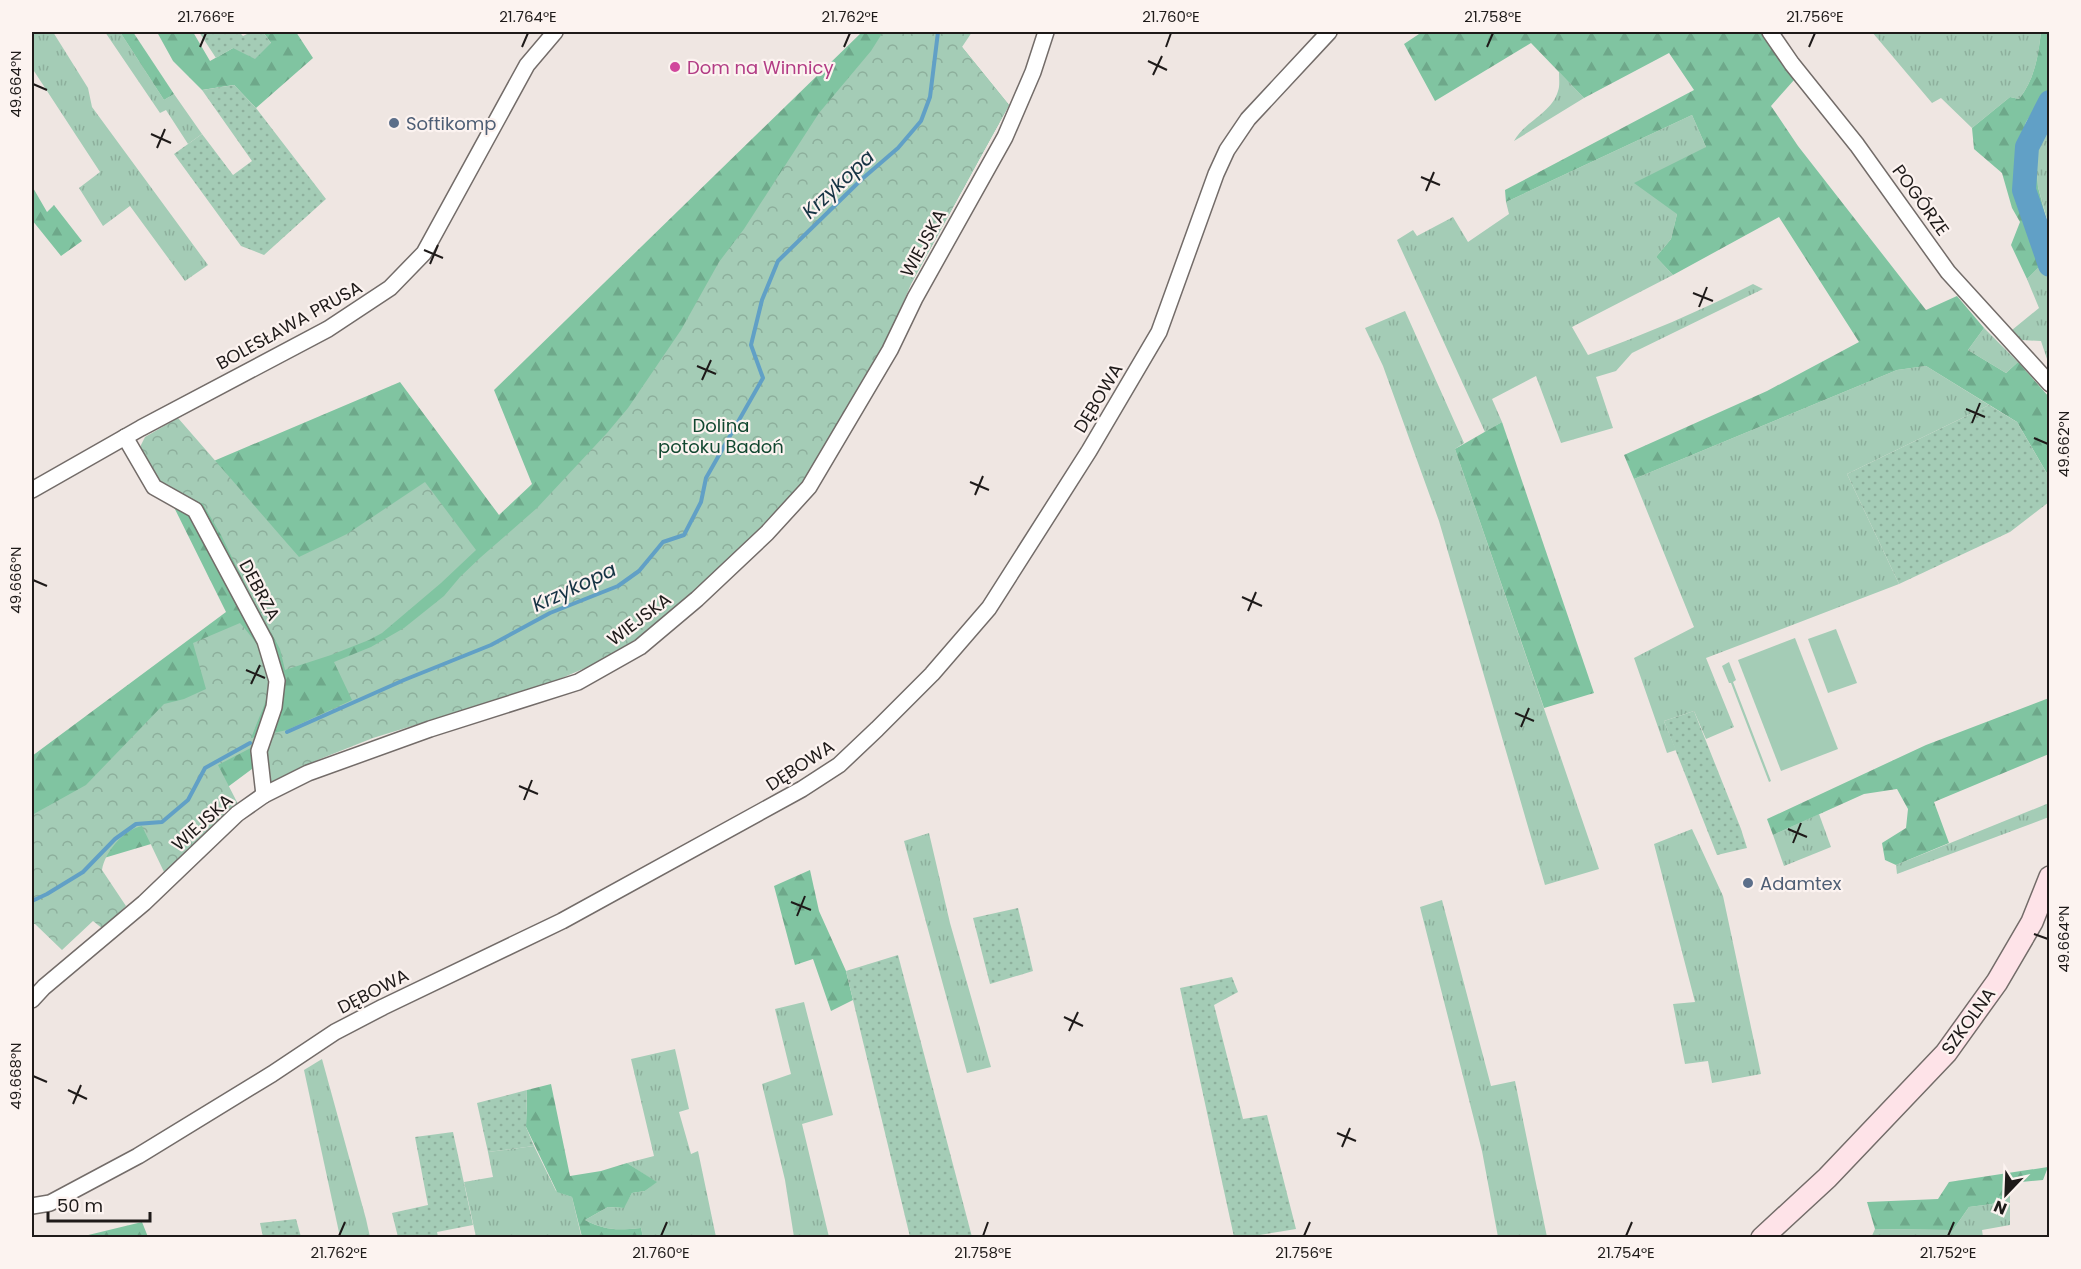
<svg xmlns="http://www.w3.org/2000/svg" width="2081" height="1269" font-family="Poppins,sans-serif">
  <defs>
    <pattern id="grass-tufts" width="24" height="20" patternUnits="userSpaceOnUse" patternTransform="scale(1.5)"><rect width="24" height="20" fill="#a4ccb6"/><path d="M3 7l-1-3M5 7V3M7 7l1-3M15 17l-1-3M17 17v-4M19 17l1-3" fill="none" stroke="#8daf9c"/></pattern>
    <pattern id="forest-firs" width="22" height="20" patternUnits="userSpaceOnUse" patternTransform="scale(1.5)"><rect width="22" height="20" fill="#80c4a1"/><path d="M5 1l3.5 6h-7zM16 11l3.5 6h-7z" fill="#6ea88a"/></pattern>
    <pattern id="park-crowns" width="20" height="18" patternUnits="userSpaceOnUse" patternTransform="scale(1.5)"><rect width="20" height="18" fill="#a4ccb6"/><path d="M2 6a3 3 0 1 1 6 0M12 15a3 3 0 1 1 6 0" fill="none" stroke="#8daf9c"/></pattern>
    <pattern id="garden-dots" width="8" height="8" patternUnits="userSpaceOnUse" patternTransform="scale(1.5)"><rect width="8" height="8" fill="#a4ccb6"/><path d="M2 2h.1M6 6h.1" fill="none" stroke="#8daf9c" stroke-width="1.8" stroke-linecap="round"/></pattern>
  </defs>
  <rect width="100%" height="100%" fill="#efe6e2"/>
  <g fill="url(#grass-tufts)">
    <polygon points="32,32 53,32 88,88 92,107 208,265 185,281 130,206 103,226 79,188 100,172 32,68"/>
    <polygon points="105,32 120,32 164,100 174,94 202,134 188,144 166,110 160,113"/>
    <path d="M1872,32H2041C2038,57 2035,78 2019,99L2010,97L1972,128L1941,98L1932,103Z"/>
    <path d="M1559,72L1584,98L1514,141C1525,121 1552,113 1558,91C1560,86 1559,78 1559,72Z"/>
    <polygon points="2039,102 2049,107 2049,227 2038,187 2036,161 2019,147 2026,122"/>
    <path d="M1692,115L1706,147L1677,214L1671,239L1656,257L1673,275L1572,327L1588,355C1644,335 1700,311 1753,284L1763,289L1632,353L1616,371L1596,377L1613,428L1561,443L1536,376L1492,399L1502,422L1485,432L1397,240L1413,230L1417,236L1453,217L1468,242L1509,214L1506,202Z"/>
    <path d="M2033,236C2055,275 2049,321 2049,365L2041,341L2021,340L2012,330L2039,308L2027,279L2039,267Z"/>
    <polygon points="1405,311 1464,443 1455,449 1599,869 1545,885 1439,521 1383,366 1365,328"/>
    <polygon points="1984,328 2018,362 2006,373 1968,350"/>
    <polygon points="1926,366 1989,405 1847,474 1899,584 1706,658 1734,727 1706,739 1694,711 1664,721 1676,750 1667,753 1634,658 1694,627 1634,479 1897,370"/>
    <polygon points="2049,803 2049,817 1897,874 1896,865"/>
    <polygon points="1819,814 1831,847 1784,866 1773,835"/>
    <polygon points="1692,829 1723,896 1761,1074 1712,1083 1708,1061 1685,1064 1673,1004 1695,1002 1654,844"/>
    <polygon points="929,833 950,923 991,1067 967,1073 904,841"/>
    <polygon points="1442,900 1491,1086 1515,1081 1547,1237 1498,1237 1482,1151 1420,907"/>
    <polygon points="804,1002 833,1115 802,1124 829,1237 794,1237 785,1180 762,1084 791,1074 775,1009"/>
    <path d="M675,1049L689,1109L679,1112L691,1154L698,1151L716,1237H643L641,1228C618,1230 606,1231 585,1220L608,1207L623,1208L632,1193L645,1191L656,1182L627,1163L654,1156L631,1059Z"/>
    <polygon points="322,1059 366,1219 370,1237 340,1237 304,1070"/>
    <polygon points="534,1146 556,1191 572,1197 581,1235 572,1238 476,1237 464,1182 493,1177 488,1152"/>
    <polygon points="2010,1195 2010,1225 1982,1230 1983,1237 1871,1238 1875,1229 1953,1230 1969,1207 1992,1204"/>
  </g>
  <g fill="url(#forest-firs)">
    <polygon points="120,32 133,32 174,94 164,100"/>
    <polygon points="157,32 193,32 210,61 233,48 271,43 263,32 296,32 313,58 256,108 234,85 202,90 173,61"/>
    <polygon points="862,32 953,32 962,47 1009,105 912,282 827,404 268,757 151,844 104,858 32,920 32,756 226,612 162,483 400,382 499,515 532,484 494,390"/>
    <polygon points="1422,32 1761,32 1794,80 1771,106 1798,146 1926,310 1957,296 1984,328 1968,350 2006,373 2018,362 2049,397 2049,477 2017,422 1926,366 1897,370 1634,479 1624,455 1767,391 1859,342 1779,217 1673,275 1656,257 1671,239 1677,214 1634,183 1706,147 1692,115 1506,202 1505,190 1694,90 1669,53 1584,98 1531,43 1435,101 1404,44"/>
    <path d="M2041,32H2049V107L2039,102L2026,122L2019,147L2036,161L2038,187L2049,229L2033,236L2039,267L2027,279L2011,245L2020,222L2012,208L2002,173L1974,149L1972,128L2010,97L2019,99C2035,78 2038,57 2041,32Z"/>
    <polygon points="32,186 47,212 54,205 82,241 61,256 32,220"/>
    <polygon points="1502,422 1594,693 1544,708 1455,449"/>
    <polygon points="2049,698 2049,754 1934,802 1949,843 1896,865 1885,860 1882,843 1906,828 1908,809 1897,789 1864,794 1773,835 1767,819 1926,745"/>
    <polygon points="810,870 819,911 846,971 853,1000 831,1011 813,959 795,965 774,886"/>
    <path d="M551,1084L570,1176L601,1171L627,1163L657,1182L645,1191L632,1193L624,1208L608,1207L585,1220C606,1231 618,1230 641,1228L643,1237H582L572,1197L557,1192L526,1127L527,1090Z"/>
    <polygon points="2048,1167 2043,1180 2011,1183 2010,1195 1992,1204 1969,1207 1953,1230 1875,1229 1867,1202 1938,1199 1949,1182"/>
    <polygon points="142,1222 148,1237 80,1237"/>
  </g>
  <g fill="url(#park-crowns)">
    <path d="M883,32H972L962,47L1009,105L912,282L882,352L807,475L792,496L733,559L638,638L599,662L548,684L373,738L320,759L268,784L264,741L218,765L238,804L165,874L142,826C123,830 105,852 102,870L126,906L103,929L93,921L62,950L35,924H32V815L86,785L164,704L184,699L206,689L193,643L240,623C283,673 273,683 251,738L287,730L352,700L334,662L371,647L404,628L444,596L460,577L481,557L537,508L607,433L628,408L681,330L719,262L744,229L819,113L871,51Z"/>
    <polygon points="178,418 299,557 347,534 425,482 476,550 441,583 382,633 369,640 331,655 285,670 280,649 249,592 221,535 203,504 154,481 141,461 141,445 145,437"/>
  </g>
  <g fill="url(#garden-dots)">
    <polygon points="199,32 239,32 243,36 251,32 263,32 271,43 255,59 233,48 216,58"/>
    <polygon points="234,85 256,108 326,199 264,255 241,246 174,154 202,134 233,175 252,161 202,90"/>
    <polygon points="1989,405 2017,422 2049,477 2049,502 2010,532 1899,584 1847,474"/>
    <polygon points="1694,711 1741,829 1747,848 1717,855 1664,721"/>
    <polygon points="1018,908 1033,971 990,984 973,918"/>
    <polygon points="898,955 972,1237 910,1237 846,971"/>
    <polygon points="1232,977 1238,992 1214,1005 1243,1119 1267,1115 1296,1229 1241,1238 1234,1237 1180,988"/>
    <polygon points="527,1090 526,1127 534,1146 488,1152 477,1103"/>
    <polygon points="453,1132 473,1225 437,1232 438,1237 398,1237 392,1213 428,1205 415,1137"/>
    <polygon points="296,1219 301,1237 263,1237 260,1223"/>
  </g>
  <g fill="#a4ccb6">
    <polygon points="1836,629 1857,683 1828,693 1808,639"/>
    <polygon points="1795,638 1838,749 1781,771 1738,660"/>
    <polygon points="1729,662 1736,680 1733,682 1771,781 1769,782 1731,683 1729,683 1722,666"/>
  </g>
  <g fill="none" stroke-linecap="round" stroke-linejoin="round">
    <g stroke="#61a0c6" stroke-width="4">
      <polyline points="287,732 404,680 491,645 550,613 618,586 639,571 663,542 684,535 701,502 706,478 763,378 751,345 762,300 778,261 862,179 898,148 921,121 930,97 938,32"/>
      <polyline points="32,901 47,894 83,872 115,839 136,824 162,822 188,800 205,768 250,743"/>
    </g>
    <polyline stroke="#61a0c6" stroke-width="24" points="2050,102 2027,147 2024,190 2050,265"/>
    <g stroke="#736c69" stroke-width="18">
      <g id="street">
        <polyline points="1770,32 1792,64 1857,145 1948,272 2050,384"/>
        <polyline points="125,437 154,487 195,510 265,641 277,681 274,707 259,751 264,795"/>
        <polyline points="32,490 141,428 328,329 390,288 424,253 527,65 555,32"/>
        <polyline points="32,1000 44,987 144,903 237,814 264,795 308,773 430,729 578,682 640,647 697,599 767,533 809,487 890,350 915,298 1005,137 1033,72 1046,32"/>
        <polyline points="32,1206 50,1203 138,1156 272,1074 335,1032 383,1007 562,921 802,789 839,765 877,729 932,674 989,608 1089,451 1159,332 1216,174 1227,150 1248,119 1329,32"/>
      </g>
    </g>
    <g stroke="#736c69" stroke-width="24">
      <polyline id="secondary" points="1762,1238 1827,1178 1946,1053 1997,982 2032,922 2050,877"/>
    </g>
    <use href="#street" stroke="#fff" stroke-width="15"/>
    <use href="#secondary" stroke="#fee3e8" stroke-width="21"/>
  </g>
  <path fill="none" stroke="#1e1a19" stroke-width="2" d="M200,47L206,33M522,47L528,33M844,47L850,33M1166,47L1171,33M1487,47L1493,33M1809,47L1815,33M1148,61L1167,70M1153,75L1162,56M33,84L47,90M151,134L171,143M157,148L165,129M1421,177L1440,185M1426,191L1434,172M424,250L443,258M430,264L438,245M1693,293L1713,301M1699,307L1707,287M697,366L716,374M702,380L711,360M1966,409L1985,417M1972,423L1980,403M2034,438L2048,444M970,482L989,490M975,495L983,476M33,580L47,586M1242,597L1262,606M1248,611L1256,592M246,670L265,678M251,684L260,665M1515,713L1534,721M1521,727L1529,708M519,786L538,794M524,800L532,780M1788,829L1807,837M1793,843L1801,823M791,902L811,910M797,916L805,896M2034,934L2048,939M1064,1017L1083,1026M1069,1031L1078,1012M33,1076L47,1082M68,1090L87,1099M73,1104L81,1085M1337,1133L1356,1141M1342,1147L1350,1128M339,1236L345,1222M661,1236L667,1222M983,1236L988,1222M1304,1236L1310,1222M1626,1236L1632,1222M1948,1236L1954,1222"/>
  <circle fill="#d1479c" stroke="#fcf3f0" stroke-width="2" cx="675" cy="67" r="6"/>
  <g fill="#5c6f8a" stroke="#fcf3f0" stroke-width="2">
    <circle cx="394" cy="123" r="6"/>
    <circle cx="1748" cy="883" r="6"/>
  </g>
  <g text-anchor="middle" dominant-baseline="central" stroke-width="4.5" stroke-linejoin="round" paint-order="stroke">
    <g font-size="18" fill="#b23c85" stroke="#fcf3f0" text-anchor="start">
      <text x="687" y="67">Dom na Winnicy</text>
    </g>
    <g font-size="18" fill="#4e5e75" stroke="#fcf3f0" text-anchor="start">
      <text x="406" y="123">Softikomp</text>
      <text x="1760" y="883">Adamtex</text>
    </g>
    <g font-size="18" fill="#1e1a19" stroke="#fcf3f0">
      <text transform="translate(1921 200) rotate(54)">POGÓRZE</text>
      <text transform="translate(923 243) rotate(-61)">WIEJSKA</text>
      <text transform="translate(289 325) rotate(-29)">BOLESŁAWA PRUSA</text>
      <text transform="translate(1098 398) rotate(-59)">DĘBOWA</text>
      <text transform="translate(260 590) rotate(62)">DEBRZA</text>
      <text transform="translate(639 619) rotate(-37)">WIEJSKA</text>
      <text transform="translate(800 765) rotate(-33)">DĘBOWA</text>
      <text transform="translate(202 822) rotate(-42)">WIEJSKA</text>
      <text transform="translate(373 991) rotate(-27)">DĘBOWA</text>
      <text transform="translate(1968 1021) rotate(-54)">SZKOLNA</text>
    </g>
    <g font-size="18" fill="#114730" stroke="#fcf3f0">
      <text x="721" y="425">Dolina<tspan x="721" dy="21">potoku Badoń</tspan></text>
    </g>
    <g font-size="20" font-style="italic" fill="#163344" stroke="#fcf3f0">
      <text transform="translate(838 184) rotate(-43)">Krzykopa</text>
      <text transform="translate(574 587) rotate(-25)">Krzykopa</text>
    </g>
  </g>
  <rect width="2081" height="1269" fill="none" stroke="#fcf3f0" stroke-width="66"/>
  <g transform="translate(2006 1194) rotate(203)" stroke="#fcf3f0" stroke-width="4.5" paint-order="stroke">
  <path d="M0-4.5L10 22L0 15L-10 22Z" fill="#1e1a19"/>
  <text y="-9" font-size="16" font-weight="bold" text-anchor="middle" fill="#1e1a19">N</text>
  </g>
  <path d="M48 1212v9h102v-9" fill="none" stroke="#1e1a19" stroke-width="3"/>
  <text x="57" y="1212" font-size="18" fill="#1e1a19" stroke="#fcf3f0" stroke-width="4.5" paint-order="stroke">50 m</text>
  <rect x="33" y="33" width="2015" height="1203" fill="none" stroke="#1e1a19" stroke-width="2"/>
  <g font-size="15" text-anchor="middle" fill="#1e1a19">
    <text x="206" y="22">21.766°E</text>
    <text x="528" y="22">21.764°E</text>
    <text x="850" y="22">21.762°E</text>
    <text x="1171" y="22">21.760°E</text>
    <text x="1493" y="22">21.758°E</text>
    <text x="1815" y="22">21.756°E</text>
    <text transform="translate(16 84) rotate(-90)" y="5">49.664°N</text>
    <text transform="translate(2064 444) rotate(-90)" y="5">49.662°N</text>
    <text transform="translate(16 580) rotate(-90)" y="5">49.666°N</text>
    <text transform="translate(2064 939) rotate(-90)" y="5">49.664°N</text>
    <text transform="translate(16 1076) rotate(-90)" y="5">49.668°N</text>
    <text x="339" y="1258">21.762°E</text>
    <text x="661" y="1258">21.760°E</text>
    <text x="983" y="1258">21.758°E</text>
    <text x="1304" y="1258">21.756°E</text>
    <text x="1626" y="1258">21.754°E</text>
    <text x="1948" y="1258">21.752°E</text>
  </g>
</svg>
